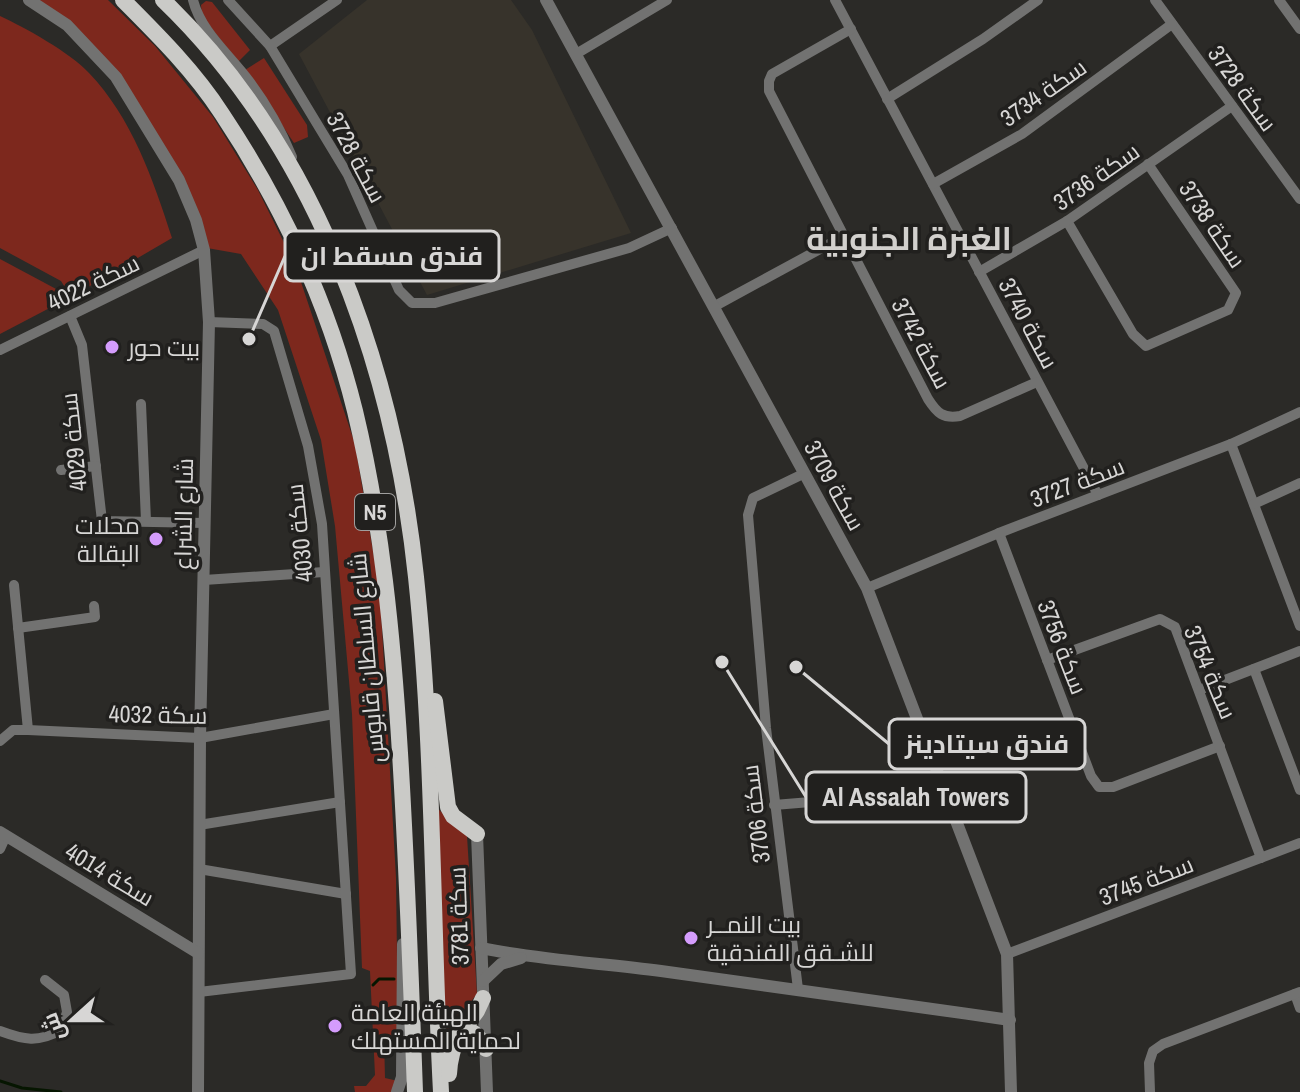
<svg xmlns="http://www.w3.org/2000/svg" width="1300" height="1092" font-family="'Archivo Narrow',Cairo,sans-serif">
  <rect width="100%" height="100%" fill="#2b2a27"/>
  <polygon fill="#37332b" points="367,0 511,0 532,30 631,233 427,295 299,54"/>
  <g fill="#7d281d">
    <polygon points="35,0 108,0 155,46 213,117 258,190 296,267 355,444 380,593 396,878 398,1036 384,1037 385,1078 398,1081 394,1092 355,1092 354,1086 366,1086 375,1075 370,971 362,968 352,714 335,526 321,440 278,310 241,254 207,248 138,104"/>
    <polygon points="206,1 212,2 250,50 238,62 202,16 201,5"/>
    <path d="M0,16C24,27 71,53 89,73C132,118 153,179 172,238L71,297L61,281L0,248Z"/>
    <polygon points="264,58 307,125 308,137 294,143 245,70"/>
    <polygon points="0,259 58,290 63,301 0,334"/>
    <polygon points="436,807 467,836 477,994 445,1034"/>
  </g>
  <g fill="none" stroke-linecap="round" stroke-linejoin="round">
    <g stroke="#061601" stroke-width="3">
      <polyline points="373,985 379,979 394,979"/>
      <polyline points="0,1081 22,1088 61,1092"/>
    </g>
    <g stroke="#727271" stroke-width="10">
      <path d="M193,0C201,32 230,55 249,81C267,105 281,130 292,157"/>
      <polyline points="228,0 270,46 348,175 399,290 412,303 435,303 629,248 672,228"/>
      <polyline points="835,0 1098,495"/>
      <polyline points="1155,0 1300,199"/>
      <polyline points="1279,0 1300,29"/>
      <path d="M851,29L772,74L769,81V91L928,399C937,413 943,419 960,416L1037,382"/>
      <polyline points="270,46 337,0"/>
      <polyline points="576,54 667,0"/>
      <polyline points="887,99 983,39 1038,0"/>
      <polyline points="933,184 1022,134 1172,24"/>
      <polyline points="1067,221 1133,334 1146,346 1228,310 1236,293 1148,164"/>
      <polyline points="979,272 1067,221 1232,106"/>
      <polyline points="715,306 844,236"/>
      <polyline points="70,316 82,345 102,521 205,523"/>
      <polyline points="0,350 204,250"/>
      <polyline points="141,404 146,521"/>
      <polyline points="1231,444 1300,626"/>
      <polyline points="61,470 96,466"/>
      <polyline points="1254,504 1300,483"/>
      <polyline points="999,533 1091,776 1099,787 1113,787 1220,746"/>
      <polyline points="204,580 324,572"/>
      <polyline points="14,585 28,730"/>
      <polyline points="867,588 999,533 1231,444 1300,412"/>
      <polyline points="18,628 95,617 94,606"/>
      <polyline points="1047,660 1160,619 1175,627 1261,858"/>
      <polyline points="1254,669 1300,790"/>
      <polyline points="1199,690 1300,651"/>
      <polyline points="0,741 13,730 28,730 200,738 334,714"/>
      <polyline points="774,805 945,791"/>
      <polyline points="199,825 340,802"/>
      <polyline points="0,849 6,836"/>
      <polyline points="199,869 346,894"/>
      <polyline points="1007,954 1300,843"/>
      <polyline points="798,989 766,728 748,515 753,498 803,474"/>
      <polyline points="199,992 351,974 322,524 308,446 274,331 263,324 209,322"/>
      <polyline points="1295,994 1300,1008"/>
      <path d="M0,1031C24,1040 38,1043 61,1030L67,1012L64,995L45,980"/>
      <polyline points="1150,1092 1149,1063 1153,1051 1163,1044 1300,992"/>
    </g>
    <g stroke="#727271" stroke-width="12">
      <polyline points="29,0 67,25 116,77 179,180 196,220 204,250 209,322 200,738 198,1092"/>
      <polyline points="546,0 867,588 1007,954 1011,1092"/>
      <polyline points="0,832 198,953"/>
      <polyline points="477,834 487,1092"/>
      <path d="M481,948C540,960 601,963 661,971C778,987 894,1003 1010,1020"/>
      <polyline points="483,981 501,964 521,958"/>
      <polyline points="397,1092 402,1077 403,944"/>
    </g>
    <g stroke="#cacac7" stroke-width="16">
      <path d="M123,0C158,35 195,72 222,114C282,204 329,306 355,411C382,523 393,639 400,753C407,866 411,979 415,1092"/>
      <path d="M163,0C318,149 394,368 416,577C434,748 432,921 441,1092"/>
      <polyline points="435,701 448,807 453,816 477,834"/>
      <polyline points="458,1036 477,1011 483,998"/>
      <path d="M449,1074C450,1049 464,1006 486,1049"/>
    </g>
  </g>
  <g fill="#d49cfc" stroke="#21201e" stroke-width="3">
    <circle cx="112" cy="347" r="8"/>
    <circle cx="156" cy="539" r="8"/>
    <circle cx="691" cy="938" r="8"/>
    <circle cx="335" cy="1026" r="8"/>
  </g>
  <g text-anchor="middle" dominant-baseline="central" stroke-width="7" stroke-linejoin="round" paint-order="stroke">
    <rect fill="#21201e" stroke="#a09f9e" stroke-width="2" x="355" y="494" width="40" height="36" rx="6"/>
    <g font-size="22" font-weight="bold" fill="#d7d6d5">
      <text x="375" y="512">N5</text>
    </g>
    <g font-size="24" fill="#d7d6d5" stroke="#21201e">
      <text transform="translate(1243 88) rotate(54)">سكة 3728</text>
      <text transform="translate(1043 92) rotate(-35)">سكة 3734</text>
      <text transform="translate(357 157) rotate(62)">سكة 3728</text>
      <text transform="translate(1096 176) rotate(-35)">سكة 3736</text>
      <text transform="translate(1213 224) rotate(56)">سكة 3738</text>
      <text transform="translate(93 282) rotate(-26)">سكة 4022</text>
      <text transform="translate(1029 323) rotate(62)">سكة 3740</text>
      <text transform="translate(922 343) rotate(62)">سكة 3742</text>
      <text transform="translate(73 442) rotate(-96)">سكة 4029</text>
      <text transform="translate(1077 482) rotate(-21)">سكة 3727</text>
      <text transform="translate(835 485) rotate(61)">سكة 3709</text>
      <text transform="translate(183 514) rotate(-89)">شارع الشراع</text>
      <text transform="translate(299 533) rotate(-96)">سكة 4030</text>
      <text transform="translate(1063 647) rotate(69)">سكة 3756</text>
      <text transform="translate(366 658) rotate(-95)">شارع السلطان قابوس</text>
      <text transform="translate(1211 672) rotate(67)">سكة 3754</text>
      <text transform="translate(158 714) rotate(1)">سكة 4032</text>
      <text transform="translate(755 814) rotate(-97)">سكة 3706</text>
      <text transform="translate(110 874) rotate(31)">سكة 4014</text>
      <text transform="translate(1146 880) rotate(-21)">سكة 3745</text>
      <text transform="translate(458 916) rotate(-92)">سكة 3781</text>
    </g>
    <g font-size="24" fill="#d7d6d5" stroke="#21201e" text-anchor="start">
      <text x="128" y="347">بيت حور</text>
      <text x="140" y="525" text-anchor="end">محلات<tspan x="140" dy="28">البقالة</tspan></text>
      <text x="707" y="924">بيت النمــر<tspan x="707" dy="28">للشـقق الفندقية</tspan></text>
      <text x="351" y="1012">الهيئة العامة<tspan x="351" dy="28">لحماية المستهلك</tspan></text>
    </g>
    <g font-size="32" font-weight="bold" fill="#d2d0cd" stroke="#21201e">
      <text x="909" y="238">الغبرة الجنوبية</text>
    </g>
  </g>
  <path fill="none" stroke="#d7d6d5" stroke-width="3" d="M249 339L285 256M796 667L889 744M722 662L806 797"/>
  <g fill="#d7d6d5" stroke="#21201e" stroke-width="3">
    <circle cx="249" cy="339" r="8"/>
    <circle cx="796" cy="667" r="8"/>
    <circle cx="722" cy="662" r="8"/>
  </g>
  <g fill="#21201e" stroke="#d7d6d5" stroke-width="3">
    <rect x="285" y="231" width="214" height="50" rx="8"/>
    <rect x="889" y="719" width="196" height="50" rx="8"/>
    <rect x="806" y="772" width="220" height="50" rx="8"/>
  </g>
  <g font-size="26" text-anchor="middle" font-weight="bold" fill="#d7d6d5">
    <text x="392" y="265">فندق مسقط ان</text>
    <text x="987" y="753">فندق سيتادينز</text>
    <text x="916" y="806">Al Assalah Towers</text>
  </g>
  <g transform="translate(72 1020) rotate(249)" stroke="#21201e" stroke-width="6" paint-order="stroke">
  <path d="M0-6L14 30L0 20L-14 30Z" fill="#d7d6d5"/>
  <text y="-12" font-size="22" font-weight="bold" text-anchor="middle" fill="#d7d6d5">ش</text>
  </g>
</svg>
